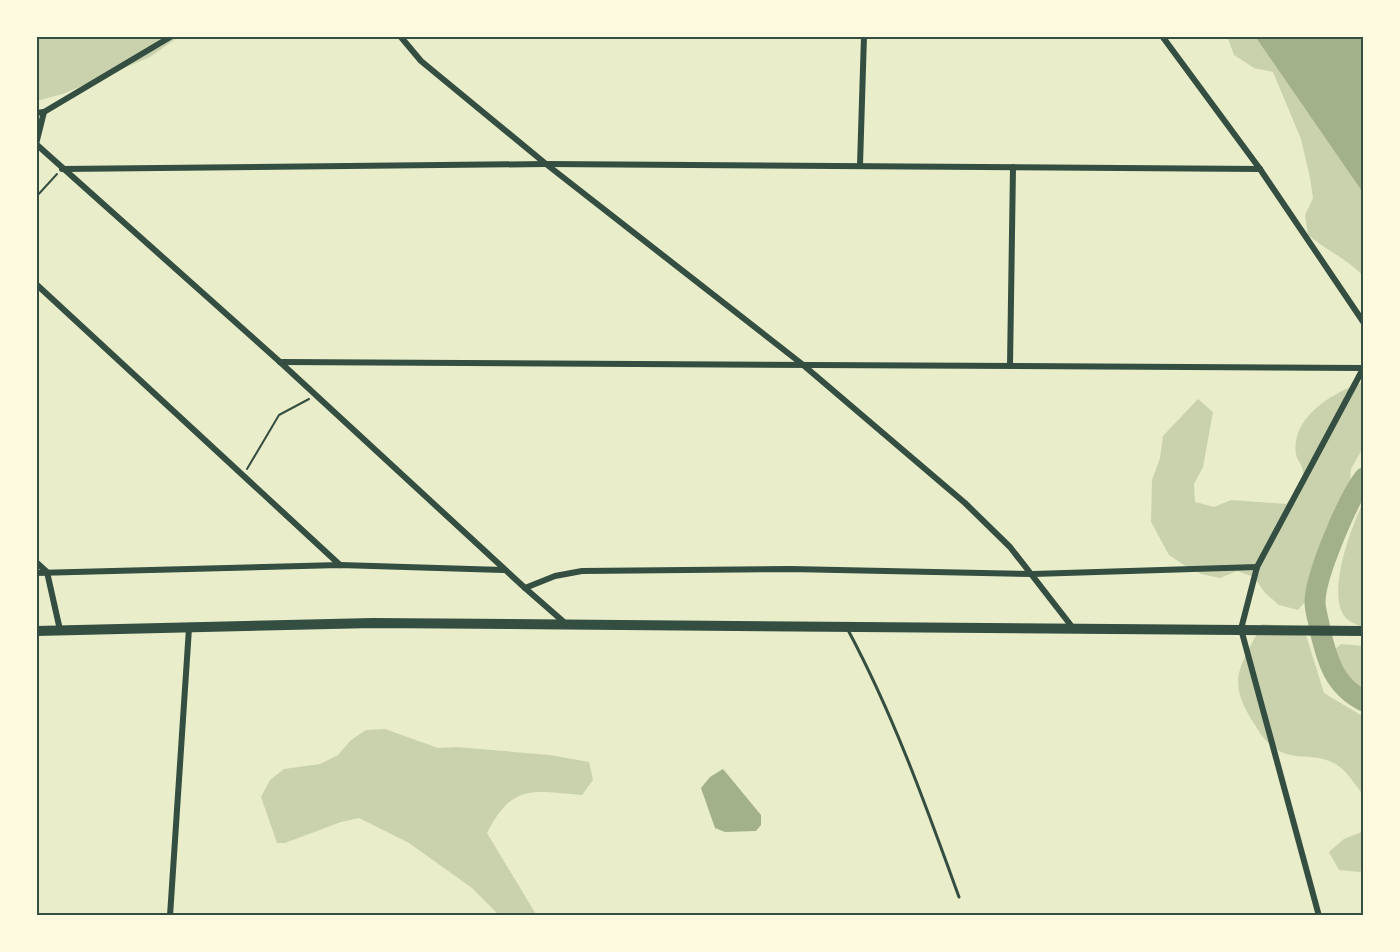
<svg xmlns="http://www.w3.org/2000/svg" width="1400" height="952" font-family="Merriweather,serif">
  <rect width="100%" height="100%" fill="#e9edc9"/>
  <g fill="#cad2ad">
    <polygon points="36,36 180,36 150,57 63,94 36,101"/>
    <path d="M1227,36H1276L1364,195V277C1349,260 1326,250 1308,235L1305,215L1313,198L1310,178L1301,139L1273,72L1254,68L1234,55Z"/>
    <path d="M1364,382V446L1351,469L1350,487L1319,579L1311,595L1298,610L1279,605L1265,593L1254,577L1237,571L1220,578L1201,574L1184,565L1169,555L1151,522L1152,480L1160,458L1163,436L1198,399L1213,412L1203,467L1194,484L1195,502L1214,507L1231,500L1286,504L1301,490C1302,485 1304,478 1303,472C1303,466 1297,460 1296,454C1290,417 1335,391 1364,382Z"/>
    <path d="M1364,501V628C1359,625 1351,623 1347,619C1324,598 1352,524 1364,501Z"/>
    <path d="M1262,624L1300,627L1307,638L1324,693L1364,717V796C1356,786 1347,771 1337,765C1318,753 1303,760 1284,753C1270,748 1262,737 1255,725C1225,680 1240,668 1262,624Z"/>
    <polygon points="1341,644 1364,646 1364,693 1328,675 1327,656"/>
    <path d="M385,729L438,748L457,747L550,755L589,762L593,780L582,795C533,791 512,783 487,833L537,916H500L472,888L409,843L359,818L341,822L285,843H277L261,797L270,780L284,769L320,764L338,755L351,740L366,730Z"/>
    <polygon points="1364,831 1364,870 1359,872 1339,870 1329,852 1344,839"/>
  </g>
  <g fill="#a3b18a">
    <polygon points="1255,36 1364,36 1364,194"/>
    <polygon points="723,769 761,815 761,825 756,831 725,832 715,828 701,788 710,777"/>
  </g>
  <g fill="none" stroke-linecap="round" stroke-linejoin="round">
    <path stroke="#a3b18a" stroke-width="21" d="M1364,478C1348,499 1315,576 1315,602C1315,611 1319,621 1320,630C1327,660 1334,686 1364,701"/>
    <g stroke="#344e41" stroke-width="2">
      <polyline points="36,197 57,174"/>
      <polyline points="247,469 279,415 309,399"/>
    </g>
    <path stroke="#344e41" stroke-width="3" d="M848,630C894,716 926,806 959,897"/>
    <g stroke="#344e41" stroke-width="6">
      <polyline points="400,36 421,61 546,164 802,364 965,503 1010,547 1073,628"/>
      <polyline points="1162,36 1260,169 1364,323"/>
      <polyline points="36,113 44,112 172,36"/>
      <polyline points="36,144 280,362 525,588 555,576 582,571 790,569 1033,574 1257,567"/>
      <polyline points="36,144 44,112"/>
      <polyline points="860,165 864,36"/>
      <polyline points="62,169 546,164 1260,169"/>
      <polyline points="36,284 340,565"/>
      <polyline points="280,362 1364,368"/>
      <polyline points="1010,366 1013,167"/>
      <polyline points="36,562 47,572 60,630"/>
      <polyline points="36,573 340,565 503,570"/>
      <polyline points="525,588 565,623"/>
      <polyline points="170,916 189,628"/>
      <polyline points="1319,916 1241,629 1257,567 1364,367"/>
    </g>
    <polyline stroke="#344e41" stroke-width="10" points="36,631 373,623 1364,631"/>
  </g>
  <rect width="1400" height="952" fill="none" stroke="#fefae0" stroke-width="75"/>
  <rect x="38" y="38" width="1324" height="876" fill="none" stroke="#344e41" stroke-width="2"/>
</svg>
